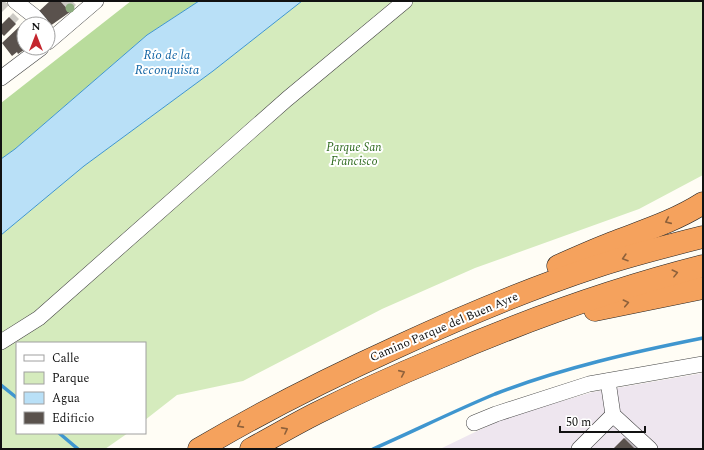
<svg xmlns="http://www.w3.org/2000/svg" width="704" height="450" font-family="Spectral,serif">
  <rect width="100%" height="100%" fill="#fffdf5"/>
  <polygon fill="#eee6ef" points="703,373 703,449 440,449 504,418 593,392"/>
  <polygon fill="#d5ebbd" points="302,1 703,1 703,175 639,209 475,268 382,309 243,381 177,395 145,420 145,343 17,343 17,433 128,433 105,449 1,449 1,235 84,166 213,71"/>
  <polygon fill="#b9dc9c" points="131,1 199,1 147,35 15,149 1,159 1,103"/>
  <polygon fill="#b9e0f7" stroke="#3f96cf" points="199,1 302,1 213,71 84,166 1,235 1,159 15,149 147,35"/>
  <g fill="#0003">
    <polygon points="1,1 4,1 9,5 1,13"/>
    <polygon points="51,1 72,1 76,5 70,11 51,25"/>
    <polygon points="13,13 19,19 4,35 1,32 1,26"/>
    <polygon points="26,21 29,24 24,24 24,49 3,44"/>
    <polygon points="631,432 648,449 614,449"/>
  </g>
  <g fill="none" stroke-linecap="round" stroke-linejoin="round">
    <g stroke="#3f96cf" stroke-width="3.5">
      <polyline points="1,385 17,398"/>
      <polyline points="59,433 78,449"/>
      <path d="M373,449C414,431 454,411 495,394C562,368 633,352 703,338"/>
    </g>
  </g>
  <g fill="#5a524d">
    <polygon points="50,1 60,1 70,12 50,26 37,13"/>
    <polygon points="9,17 16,24 4,36 1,33 1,25"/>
    <polygon points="21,25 24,27 24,50 18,54 17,52 12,56 2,43"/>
    <polygon points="624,438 635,449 613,449"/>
  </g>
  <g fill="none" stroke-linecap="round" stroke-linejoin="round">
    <g stroke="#444" stroke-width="16">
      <g id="minor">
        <polyline points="15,1 34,16 41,24"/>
        <polyline points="48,42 96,1"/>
        <polyline points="1,78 41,48"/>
        <polyline points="1,342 39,318 287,99 405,1"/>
        <polyline points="608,381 613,415 650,449"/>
        <polyline points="474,423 496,414 589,384 703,364"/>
        <polyline points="579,449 613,415"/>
      </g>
    </g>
    <g stroke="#222" stroke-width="23">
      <g id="highway">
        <path d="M558,266C576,258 594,250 612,243C643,231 675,221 703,203"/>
        <polyline points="595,310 703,288"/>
        <path d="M199,449C263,411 329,378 397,347C462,317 528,289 595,267C631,255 667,246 703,237"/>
        <path d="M251,449C273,437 295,424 317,413C357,393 397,375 438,358C524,321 612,289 703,266"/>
      </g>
    </g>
    <use href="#minor" stroke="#fff" stroke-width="15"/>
    <use href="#highway" stroke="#f5a25d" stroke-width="22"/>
  </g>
  <circle fill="#8dad7f" cx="70" cy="8" r="4.5"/>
  <defs><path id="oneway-chevron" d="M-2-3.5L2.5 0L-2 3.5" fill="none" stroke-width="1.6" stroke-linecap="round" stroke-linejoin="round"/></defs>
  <g stroke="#8e613b">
    <use href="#oneway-chevron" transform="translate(668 221) rotate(156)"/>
    <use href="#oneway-chevron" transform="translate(625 258) rotate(163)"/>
    <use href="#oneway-chevron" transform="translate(675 273) rotate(-14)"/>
    <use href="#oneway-chevron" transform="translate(626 303) rotate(-12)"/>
    <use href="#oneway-chevron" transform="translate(402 373) rotate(-24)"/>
    <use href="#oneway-chevron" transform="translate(240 425) rotate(152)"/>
    <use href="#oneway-chevron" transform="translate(285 430) rotate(-28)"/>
  </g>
  <g text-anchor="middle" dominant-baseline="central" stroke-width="4" stroke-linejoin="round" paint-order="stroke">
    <g font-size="12" font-style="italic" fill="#2f6b1f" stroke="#fff">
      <text x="354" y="147">Parque San<tspan x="354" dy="14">Francisco</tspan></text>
    </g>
    <g font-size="12" fill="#111" stroke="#fff">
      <text transform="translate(444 327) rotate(-23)">Camino Parque del Buen Ayre</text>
    </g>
    <g font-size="13" font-style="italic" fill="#1768a6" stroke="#fff">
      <text x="167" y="55">Río de la<tspan x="167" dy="15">Reconquista</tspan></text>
    </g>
  </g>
  <rect width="704" height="450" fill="none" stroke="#111111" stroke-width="4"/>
  <rect x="16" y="342" width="130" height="92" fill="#ffffff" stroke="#a0a0a0"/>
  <rect x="24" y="355" width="20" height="6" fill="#ffffff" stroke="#a0a0a0"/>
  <text x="52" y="362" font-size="12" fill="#111111">Calle</text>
  <rect x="24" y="372" width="20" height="12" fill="#d5ebbd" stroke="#a0a0a0"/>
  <text x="52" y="382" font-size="12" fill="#111111">Parque</text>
  <rect x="24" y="392" width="20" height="12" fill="#b9e0f7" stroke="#a0a0a0"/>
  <text x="52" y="402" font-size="12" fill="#111111">Agua</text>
  <rect x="24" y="412" width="20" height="12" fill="#5a524d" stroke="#a0a0a0"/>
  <text x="52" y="422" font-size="12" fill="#111111">Edificio</text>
  <g transform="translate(36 36)"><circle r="19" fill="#ffffff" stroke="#a0a0a0"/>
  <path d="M0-3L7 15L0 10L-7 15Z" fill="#c4262e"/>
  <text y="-6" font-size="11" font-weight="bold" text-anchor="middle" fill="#111111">N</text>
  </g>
  <path d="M560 426v6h85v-6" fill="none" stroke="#111111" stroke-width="2"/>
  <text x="566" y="426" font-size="12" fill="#111111" stroke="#ffffff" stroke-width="3" paint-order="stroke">50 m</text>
</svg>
